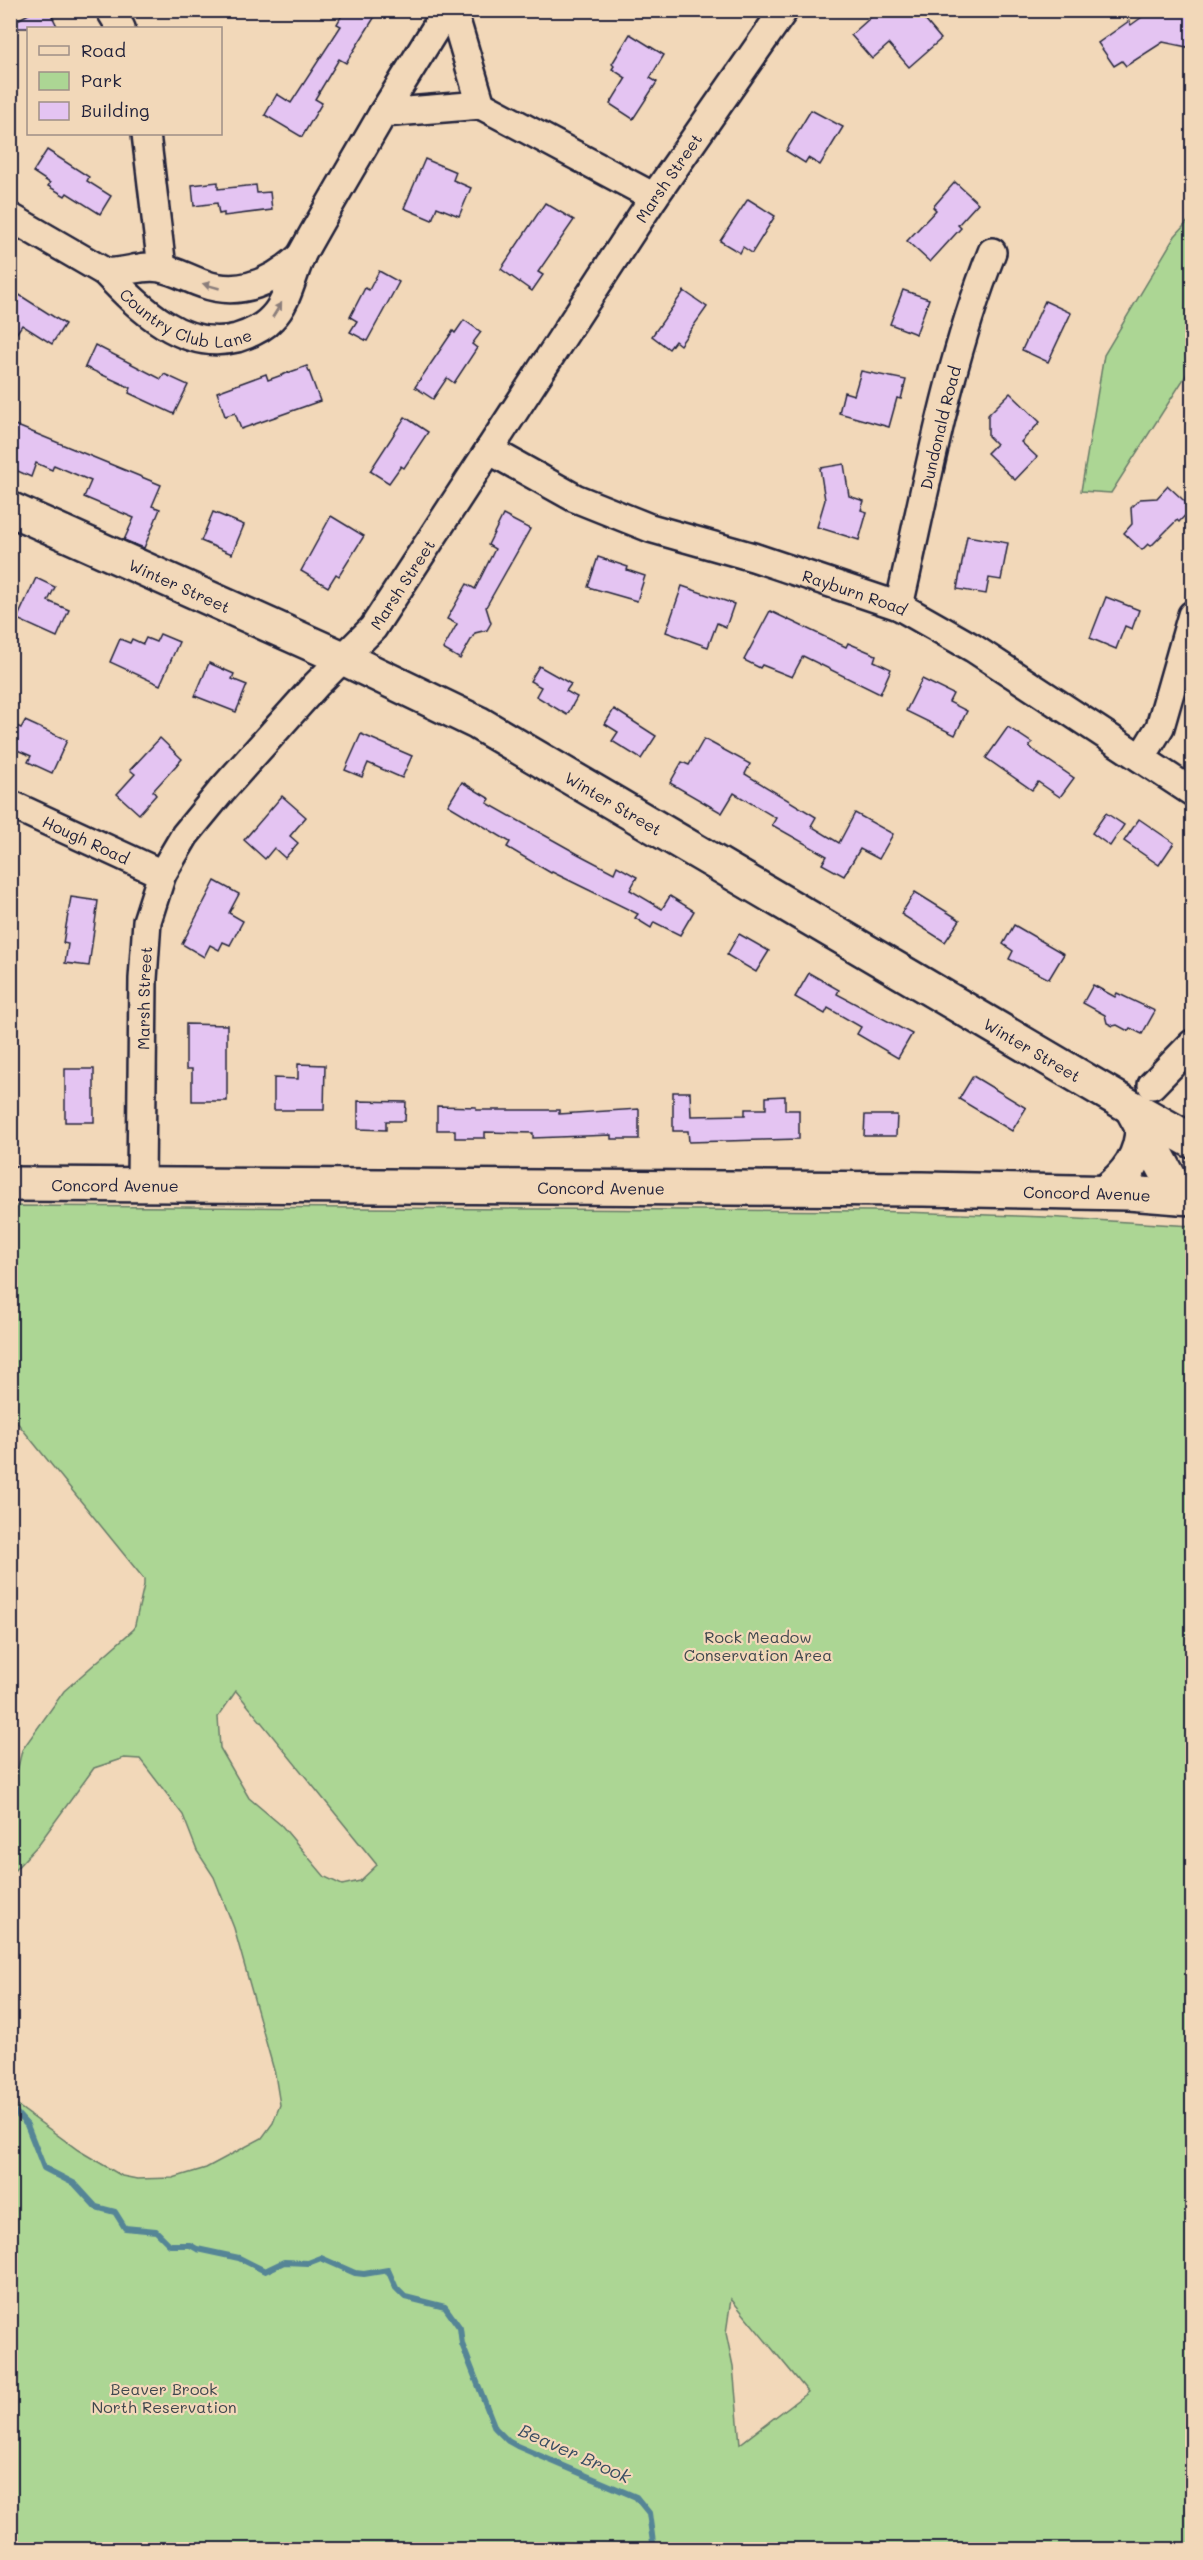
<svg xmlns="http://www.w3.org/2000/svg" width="1203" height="2560" font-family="Mali,sans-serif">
  <rect width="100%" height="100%" fill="#f2d8b9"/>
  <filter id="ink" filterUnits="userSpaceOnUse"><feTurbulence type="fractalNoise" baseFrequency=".0167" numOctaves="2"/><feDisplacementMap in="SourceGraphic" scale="12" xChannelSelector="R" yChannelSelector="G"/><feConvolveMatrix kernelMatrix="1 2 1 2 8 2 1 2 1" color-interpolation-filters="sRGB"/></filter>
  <g filter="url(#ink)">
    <g fill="#acd694" stroke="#677c68" stroke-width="1.5" fill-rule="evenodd">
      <polygon points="1192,217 1192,366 1111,493 1081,491 1104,355 1175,236"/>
      <path d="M11,1206L873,1211L1045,1217L1192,1226V2549H11V2101L78,2150L122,2176L137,2179L173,2178L206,2168L262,2138L273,2123L280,2105L275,2074L234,1928L214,1877L197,1851L183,1815L140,1759L124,1758L94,1768L38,1845L11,1874V1798L22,1750L64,1691L134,1629L144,1585V1579L11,1415ZM236,1691L377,1865L360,1881L342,1885L325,1877L282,1826L249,1798L220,1748L218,1717ZM731,2299L808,2392L740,2444L733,2366L726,2333Z"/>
    </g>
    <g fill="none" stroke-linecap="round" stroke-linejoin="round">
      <polyline stroke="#558596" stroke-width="6" points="10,2106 27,2125 44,2168 75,2184 96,2207 115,2212 125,2228 156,2231 170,2245 190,2245 197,2249 239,2258 265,2271 284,2262 308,2263 321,2258 355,2273 364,2274 388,2270 396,2288 405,2297 445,2307 460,2328 462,2344 495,2428 508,2441 517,2446 636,2497 649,2513 654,2550"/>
    </g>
    <g fill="#e4c4f2" stroke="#22223b" stroke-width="1.5">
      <polygon points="36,10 49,10 58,28 10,28 10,24"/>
      <polygon points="345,10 379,10 346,63 339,59 315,99 322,103 302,137 265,115 277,94 291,103 341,26 337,24"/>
      <polygon points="879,10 936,10 925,20 941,39 909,67 889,44 872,59 851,35"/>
      <polygon points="1152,10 1192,10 1192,48 1163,42 1126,66 1122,61 1114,66 1098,43 1129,21 1131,25"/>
      <polygon points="630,34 664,55 650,78 657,82 633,119 610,104 626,78 612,69 614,66 612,64"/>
      <polygon points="811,110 843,127 820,165 808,158 805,163 786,151"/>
      <polygon points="47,150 89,177 87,181 111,196 100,214 67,193 65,196 48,186 50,183 33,172"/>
      <polygon points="425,159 456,172 453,180 471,188 459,216 437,207 432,220 404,208"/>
      <polygon points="218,182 218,189 256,185 257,193 270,192 272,210 224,216 224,213 219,214 217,203 194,206 192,185"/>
      <polygon points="955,182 978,203 958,225 961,228 930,262 907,241 936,210 933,207"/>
      <polygon points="748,199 775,216 752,253 743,247 740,253 720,241"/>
      <polygon points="545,203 574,220 538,272 543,275 532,291 501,269"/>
      <polygon points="379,271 399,282 367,341 350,332 357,321 350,317 365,288 369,290"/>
      <polygon points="10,289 65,324 52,344 22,325 10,343"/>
      <polygon points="903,290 929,299 916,334 890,324"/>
      <polygon points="684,291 707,307 680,345 675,341 669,349 652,336"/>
      <polygon points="1045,301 1071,313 1048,362 1022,350"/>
      <polygon points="464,320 481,332 472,344 477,348 454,383 447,378 433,399 415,387 453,331 455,333"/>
      <polygon points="95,345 161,379 164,374 188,385 174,414 129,393 131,388 85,367"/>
      <polygon points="307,366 320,401 241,429 235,413 225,416 217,392 266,374 268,380"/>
      <polygon points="861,371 906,380 901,399 897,398 889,427 839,413 844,392 854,395"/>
      <polygon points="1010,393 1040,422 1021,442 1037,457 1015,480 987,453 996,444 988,436 988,415"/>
      <polygon points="405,417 428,432 404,468 401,466 389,483 370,471"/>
      <polygon points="10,423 161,485 152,506 160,509 144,548 124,540 134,518 84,497 91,481 54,465 52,470 36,463 31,477 11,468"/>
      <polygon points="844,464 849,496 864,501 861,510 867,512 859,540 817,527 825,500 820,468"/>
      <polygon points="1168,486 1192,508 1179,522 1177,520 1151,546 1148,544 1142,550 1124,533 1132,524 1131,508 1140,499 1157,498"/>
      <polygon points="213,512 244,525 232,554 201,541"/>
      <polygon points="503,515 530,529 486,607 491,623 487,630 475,633 460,659 443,649 457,624 447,619 467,584 475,589 495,549 488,545"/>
      <polygon points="331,516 364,536 339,576 336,574 328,587 301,571"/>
      <polygon points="967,536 1008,543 1001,580 989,578 986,594 957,589"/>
      <polygon points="598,557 628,567 627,570 645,576 637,601 588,587"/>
      <polygon points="36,578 55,587 48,601 69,610 57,637 17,619"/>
      <polygon points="682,586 734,604 726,627 717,623 708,647 666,632"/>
      <polygon points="1106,597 1139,610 1132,629 1125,626 1116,649 1090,638"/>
      <polygon points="770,611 846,647 848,643 876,655 874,661 891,669 880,694 803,656 792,677 762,665 760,668 744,660"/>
      <polygon points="160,634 179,642 160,685 110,662 120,639 130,643 132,639 143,644 146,638 156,642"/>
      <polygon points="209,663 234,674 232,679 247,685 236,712 195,696"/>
      <polygon points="539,666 571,684 566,691 577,697 567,715 536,696 541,687 530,681"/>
      <polygon points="922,679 953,694 949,702 967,711 955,735 906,711"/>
      <polygon points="614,709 656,736 641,759 612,741 618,732 605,724"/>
      <polygon points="25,721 67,740 52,773 28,762 31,756 10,747 10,723 21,728"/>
      <polygon points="1008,727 1032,743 1029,747 1074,778 1060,797 1038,782 1032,790 986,758"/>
      <polygon points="361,734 412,756 402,778 368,763 362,777 345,770"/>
      <polygon points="160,738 182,759 153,791 156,795 139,814 117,794 135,774 130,770"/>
      <polygon points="704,739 750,764 745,774 816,817 811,826 839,843 855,813 893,834 879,859 860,849 844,876 822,864 827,856 772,825 776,818 734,793 722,813 670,783 682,762 689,765"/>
      <polygon points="462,782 490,799 487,803 578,854 614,873 617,866 637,877 630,890 662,909 670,896 694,911 680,935 654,922 651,928 635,918 638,914 552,872 551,873 507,847 510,842 448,805"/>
      <polygon points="282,796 306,817 290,836 298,843 285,858 274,848 265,859 244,840"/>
      <polygon points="1106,813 1124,825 1110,846 1092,833"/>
      <polygon points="1139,819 1174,843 1159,865 1124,841"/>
      <polygon points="215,881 239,894 229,913 243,921 230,945 223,942 219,950 210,945 204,957 182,944"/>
      <polygon points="915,892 960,920 945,942 901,914"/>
      <polygon points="71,897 98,901 89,966 65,963 68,944 63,943"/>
      <polygon points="1014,925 1064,954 1049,979 1009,959 1013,951 1003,944"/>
      <polygon points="739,934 769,951 756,972 727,955"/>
      <polygon points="809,973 839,990 837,994 912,1034 898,1058 857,1034 861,1027 828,1008 825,1014 795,997"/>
      <polygon points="1093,985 1115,997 1117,993 1155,1011 1142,1034 1130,1028 1128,1031 1117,1025 1113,1026 1107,1023 1105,1015 1083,1003"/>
      <polygon points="186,1024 227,1025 227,1101 192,1101 192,1069 186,1069"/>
      <polygon points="298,1064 325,1065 324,1110 274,1110 274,1078 298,1079"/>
      <rect x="65" y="1069" width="29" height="53"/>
      <polygon points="973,1076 1026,1108 1012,1131 959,1099"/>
      <polygon points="673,1092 690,1092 691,1116 745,1115 745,1109 766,1109 766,1097 785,1096 785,1110 799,1110 799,1139 689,1142 688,1131 673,1131"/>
      <polygon points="358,1101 406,1102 405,1121 386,1121 386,1130 358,1129"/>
      <polygon points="437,1106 476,1107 476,1110 559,1110 559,1114 639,1109 639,1139 611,1139 611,1135 533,1138 533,1133 485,1132 485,1138 455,1138 455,1130 437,1130"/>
      <polygon points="865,1115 897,1115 896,1136 864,1136"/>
    </g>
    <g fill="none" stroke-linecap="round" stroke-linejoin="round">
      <g stroke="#22223b" stroke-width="32">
        <g id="minor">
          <polyline points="110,10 121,28"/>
          <polyline points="453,10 481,105"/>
          <polyline points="383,113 447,10"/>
          <polyline points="146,134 162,268"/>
          <path d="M10,217L105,272C124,274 142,264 160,268C176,271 189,279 204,284C240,297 274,281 301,256"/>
          <path id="s1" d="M105,272C139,308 183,352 237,338C250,334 263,328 272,318C289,301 292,273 303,252C329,205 356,160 383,113L481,105L654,197"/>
          <path id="s2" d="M489,450L575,498L650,528L753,557L899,606L973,648L1192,792"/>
          <path id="s3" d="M899,606C926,488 947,366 992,252"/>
          <polyline points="1141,758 1160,727 1192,615"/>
          <path id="s4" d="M10,804L162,874"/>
          <polyline points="1152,1085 1192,1044"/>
          <path id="s5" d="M141,1184L143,979L147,921L162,874L185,835L222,790L316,685L373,628L654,197L784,10"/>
        </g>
      </g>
      <g stroke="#22223b" stroke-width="38">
        <g id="major">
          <path id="s6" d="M10,509L345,659L478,723L1131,1107L1192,1141"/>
          <polyline points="1131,1107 1180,1197"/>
          <path id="s7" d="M10,1184L923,1189L1128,1193L1192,1198"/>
          <path d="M1105,1192C1127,1175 1142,1156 1142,1127"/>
        </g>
      </g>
      <use href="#minor" stroke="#f2d8b9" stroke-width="27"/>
      <use href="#major" stroke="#f2d8b9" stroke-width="33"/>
    </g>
    <defs><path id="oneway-solid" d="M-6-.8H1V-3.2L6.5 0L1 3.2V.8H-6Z" transform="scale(1.5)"/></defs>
    <g fill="#8a7d7a">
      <use href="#oneway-solid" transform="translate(211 286) rotate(-164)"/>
      <use href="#oneway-solid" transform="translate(277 310) rotate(-58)"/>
    </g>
  </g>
  <g text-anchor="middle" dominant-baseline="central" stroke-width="4.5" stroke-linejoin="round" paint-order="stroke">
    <g font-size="16" fill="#22223b" stroke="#f2d8b9">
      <text stroke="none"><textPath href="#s5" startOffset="1176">Marsh Street</textPath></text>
      <text stroke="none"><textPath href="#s1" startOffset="98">Country Club Lane</textPath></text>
      <text stroke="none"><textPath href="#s3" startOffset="183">Dundonald Road</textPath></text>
      <text stroke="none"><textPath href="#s5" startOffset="690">Marsh Street</textPath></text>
      <text stroke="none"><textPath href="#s6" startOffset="186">Winter Street</textPath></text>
      <text stroke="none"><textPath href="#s2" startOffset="394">Rayburn Road</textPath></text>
      <text stroke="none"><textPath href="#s6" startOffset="672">Winter Street</textPath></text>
      <text stroke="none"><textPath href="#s4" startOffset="84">Hough Road</textPath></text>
      <text stroke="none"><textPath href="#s5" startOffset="186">Marsh Street</textPath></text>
      <text stroke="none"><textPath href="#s6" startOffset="1158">Winter Street</textPath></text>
      <text stroke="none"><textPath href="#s7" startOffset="105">Concord Avenue</textPath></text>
      <text stroke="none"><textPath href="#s7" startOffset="591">Concord Avenue</textPath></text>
      <text stroke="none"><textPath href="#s7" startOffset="1077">Concord Avenue</textPath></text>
    </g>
    <g font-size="16" fill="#3e464d" stroke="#f2d8b9">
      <text x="758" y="1636">Rock Meadow<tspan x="758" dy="18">Conservation Area</tspan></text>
      <text x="164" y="2388">Beaver Brook<tspan x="164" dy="18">North Reservation</tspan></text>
    </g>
    <g font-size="18" font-style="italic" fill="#374b61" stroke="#f2d8b9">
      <text transform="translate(575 2453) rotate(24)">Beaver Brook</text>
    </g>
  </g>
  <rect width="1203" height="2560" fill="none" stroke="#f2d8b9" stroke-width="36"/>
  <rect x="18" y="18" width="1167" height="2524" fill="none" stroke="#22223b" stroke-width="2" filter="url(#ink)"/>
  <rect x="27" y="27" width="195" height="108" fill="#f2d8b9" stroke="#9f8f87" stroke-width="1.5"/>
  <rect x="39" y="46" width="30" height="9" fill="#f2d8b9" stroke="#9f8f87" stroke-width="1.5"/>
  <text x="81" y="57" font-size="18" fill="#22223b">Road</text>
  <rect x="39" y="72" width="30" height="18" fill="#acd694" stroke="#9f8f87" stroke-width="1.5"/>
  <text x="81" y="87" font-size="18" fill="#22223b">Park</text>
  <rect x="39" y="102" width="30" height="18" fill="#e4c4f2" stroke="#9f8f87" stroke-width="1.5"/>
  <text x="81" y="117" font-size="18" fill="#22223b">Building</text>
</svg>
